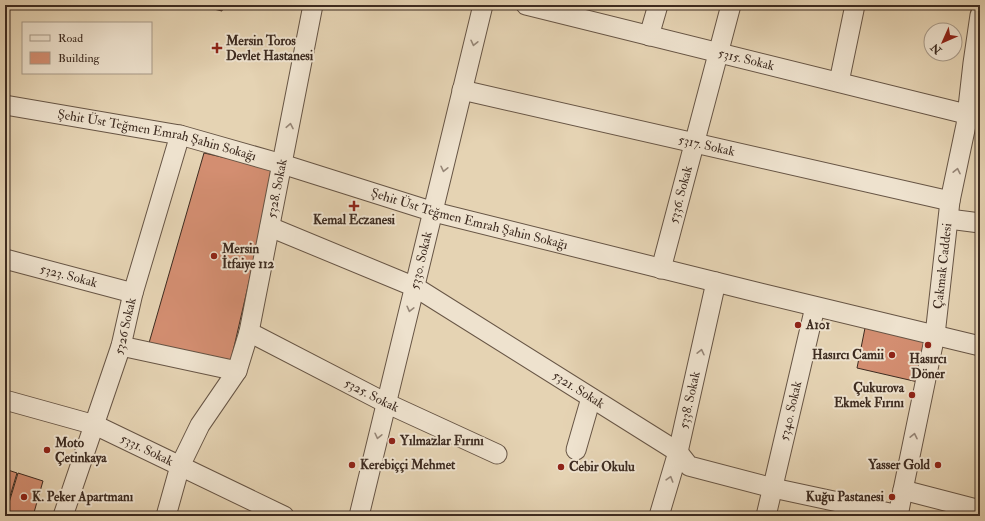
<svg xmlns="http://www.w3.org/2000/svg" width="985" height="521" font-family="'IM FELL Double Pica',serif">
  <rect width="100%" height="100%" fill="#e5d3b3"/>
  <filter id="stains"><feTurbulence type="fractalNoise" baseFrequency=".005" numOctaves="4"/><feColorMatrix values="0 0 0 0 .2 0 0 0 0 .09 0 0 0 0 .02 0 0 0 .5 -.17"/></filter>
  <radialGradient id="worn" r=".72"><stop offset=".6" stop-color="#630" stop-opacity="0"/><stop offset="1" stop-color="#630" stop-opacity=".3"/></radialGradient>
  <g fill="#d38e71" stroke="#3d2b20">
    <polygon points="197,5 223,5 222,11"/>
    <polygon points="204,153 275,169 231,360 149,343"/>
    <polygon points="865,328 927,342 918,382 857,368"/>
    <polygon points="5,469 17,473 5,513"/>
    <polygon points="18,473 43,481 33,516 5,516"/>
  </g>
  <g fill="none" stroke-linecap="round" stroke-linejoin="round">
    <g stroke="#675545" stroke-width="21">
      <g id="minor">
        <path id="s1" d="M526,5L966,114"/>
        <polyline points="649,36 658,5"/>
        <polyline points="839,82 855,5"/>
        <path id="s2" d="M462,90L950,201"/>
        <path id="s3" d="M5,105L180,135L282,164L434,212L760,293L980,346"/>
        <polyline points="949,219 980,223"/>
        <path id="s4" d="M270,227L415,287L678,452L689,466L773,488L899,515"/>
        <path id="s5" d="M5,259L133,293"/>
        <path id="s6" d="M661,269L731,5"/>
        <path id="s7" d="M249,332L386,403L497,454"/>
        <polyline points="121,346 237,371"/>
        <path id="s8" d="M5,400L95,425L284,516"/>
        <polyline points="576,450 591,398"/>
        <polyline points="903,490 980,510"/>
        <path id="s9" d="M63,516L121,346L133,293L180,135"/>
        <path id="s10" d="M166,516L180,466L200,425L237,371L249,332L313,5"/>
        <path id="s11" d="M359,516L483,5"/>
        <path id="s12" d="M659,516L678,452L716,282"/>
        <path id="s13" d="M766,516L815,307"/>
        <path id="s14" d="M898,516L903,490L935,335L950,201L966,125L973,63L980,15"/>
      </g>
    </g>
    <use href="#minor" stroke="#eee2ce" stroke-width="19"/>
  </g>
  <defs><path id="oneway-chevron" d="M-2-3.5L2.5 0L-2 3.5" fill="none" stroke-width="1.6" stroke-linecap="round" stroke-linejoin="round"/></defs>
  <g stroke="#968677">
    <use href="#oneway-chevron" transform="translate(474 43) rotate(103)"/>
    <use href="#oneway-chevron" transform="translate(290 126) rotate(-79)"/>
    <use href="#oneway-chevron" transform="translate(444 169) rotate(103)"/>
    <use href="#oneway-chevron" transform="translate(957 171) rotate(-78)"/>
    <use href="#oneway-chevron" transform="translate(410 309) rotate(104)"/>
    <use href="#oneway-chevron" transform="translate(701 352) rotate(-77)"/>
    <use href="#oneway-chevron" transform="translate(378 436) rotate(103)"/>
    <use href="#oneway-chevron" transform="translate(914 436) rotate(-78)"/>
    <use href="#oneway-chevron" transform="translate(670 479) rotate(-73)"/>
  </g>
  <g fill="#8f2418" stroke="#eee2ce" stroke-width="1.5">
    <path d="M215 42h4v4h4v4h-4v4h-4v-4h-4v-4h4z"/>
    <path d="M352 200h4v4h4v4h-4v4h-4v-4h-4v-4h4z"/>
    <circle cx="214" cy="256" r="4"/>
    <circle cx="798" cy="325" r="4"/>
    <circle cx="928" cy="345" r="4"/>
    <circle cx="892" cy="355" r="4"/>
    <circle cx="912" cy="395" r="4"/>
    <circle cx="392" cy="441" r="4"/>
    <circle cx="47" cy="450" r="4"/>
    <circle cx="352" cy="465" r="4"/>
    <circle cx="938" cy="465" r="4"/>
    <circle cx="561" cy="467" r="4"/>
    <circle cx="24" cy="497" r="4"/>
    <circle cx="892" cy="497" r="4"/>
  </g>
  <g text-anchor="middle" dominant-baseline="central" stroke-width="4" stroke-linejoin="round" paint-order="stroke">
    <g font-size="13" font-weight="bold" fill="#3d2b20" stroke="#eee2ce" text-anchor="start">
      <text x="226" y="41">Mersin Toros<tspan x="226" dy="15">Devlet Hastanesi</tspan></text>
      <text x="354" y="220" text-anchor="middle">Kemal Eczanesi</text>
      <text x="222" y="249">Mersin<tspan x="222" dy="15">İtfaiye 112</tspan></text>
      <text x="806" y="325">A101</text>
      <text x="884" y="355" text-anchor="end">Hasırcı Camii</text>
      <text x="928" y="359" text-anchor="middle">Hasırcı<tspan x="928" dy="15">Döner</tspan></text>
      <text x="904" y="388" text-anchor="end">Çukurova<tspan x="904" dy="15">Ekmek Fırını</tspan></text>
      <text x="400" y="441">Yılmazlar Fırını</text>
      <text x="55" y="443">Moto<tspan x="55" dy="15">Çetinkaya</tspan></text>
      <text x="360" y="465">Kerebiççi Mehmet</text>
      <text x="930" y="465" text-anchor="end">Yasser Gold</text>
      <text x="569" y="467">Cebir Okulu</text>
      <text x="32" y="497">K. Peker Apartmanı</text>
      <text x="884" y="497" text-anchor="end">Kuğu Pastanesi</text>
    </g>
    <g font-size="13" fill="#3d2b20" stroke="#eee2ce">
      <text stroke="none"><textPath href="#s1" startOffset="227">5315. Sokak</textPath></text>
      <text stroke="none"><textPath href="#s3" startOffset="155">Şehit Üst Teğmen Emrah Şahin Sokağı</textPath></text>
      <text stroke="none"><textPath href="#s2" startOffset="251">5317. Sokak</textPath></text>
      <text stroke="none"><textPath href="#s10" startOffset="350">5328. Sokak</textPath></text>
      <text stroke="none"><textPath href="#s6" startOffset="77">5336. Sokak</textPath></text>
      <text stroke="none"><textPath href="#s3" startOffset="479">Şehit Üst Teğmen Emrah Şahin Sokağı</textPath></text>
      <text stroke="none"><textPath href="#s11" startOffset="263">5330. Sokak</textPath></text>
      <text stroke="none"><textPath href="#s14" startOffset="254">Çakmak Caddesi</textPath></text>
      <text stroke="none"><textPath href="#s5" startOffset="66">5323. Sokak</textPath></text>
      <text stroke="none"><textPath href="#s9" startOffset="200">5326 Sokak</textPath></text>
      <text stroke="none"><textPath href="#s4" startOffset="350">5321. Sokak</textPath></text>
      <text stroke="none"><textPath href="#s7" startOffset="138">5325. Sokak</textPath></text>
      <text stroke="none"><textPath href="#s12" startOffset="120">5338. Sokak</textPath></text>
      <text stroke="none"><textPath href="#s13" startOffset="108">5340. Sokak</textPath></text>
      <text stroke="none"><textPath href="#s8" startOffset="151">5331. Sokak</textPath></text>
    </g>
  </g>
  <rect width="985" height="521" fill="none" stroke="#e5d3b3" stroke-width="20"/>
  <rect x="6" y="6" width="973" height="509" fill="none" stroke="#3d2b20" stroke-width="2"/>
  <rect x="10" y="10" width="965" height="501" fill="none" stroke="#3d2b20"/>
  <rect x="22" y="22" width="130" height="52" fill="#eee2ce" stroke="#a79988"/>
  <rect x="30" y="35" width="20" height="6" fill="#eee2ce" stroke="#a79988"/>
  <text x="58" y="42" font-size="12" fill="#3d2b20">Road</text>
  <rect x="30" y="52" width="20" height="12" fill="#d38e71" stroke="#a79988"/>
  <text x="58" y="62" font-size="12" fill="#3d2b20">Building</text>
  <g transform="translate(943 42) rotate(225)"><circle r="19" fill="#eee2ce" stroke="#a79988"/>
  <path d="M0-3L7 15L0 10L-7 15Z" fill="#8f2418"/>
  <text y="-6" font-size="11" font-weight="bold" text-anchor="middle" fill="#3d2b20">N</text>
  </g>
  <rect width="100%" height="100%" filter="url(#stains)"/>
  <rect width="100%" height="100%" fill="url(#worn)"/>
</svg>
